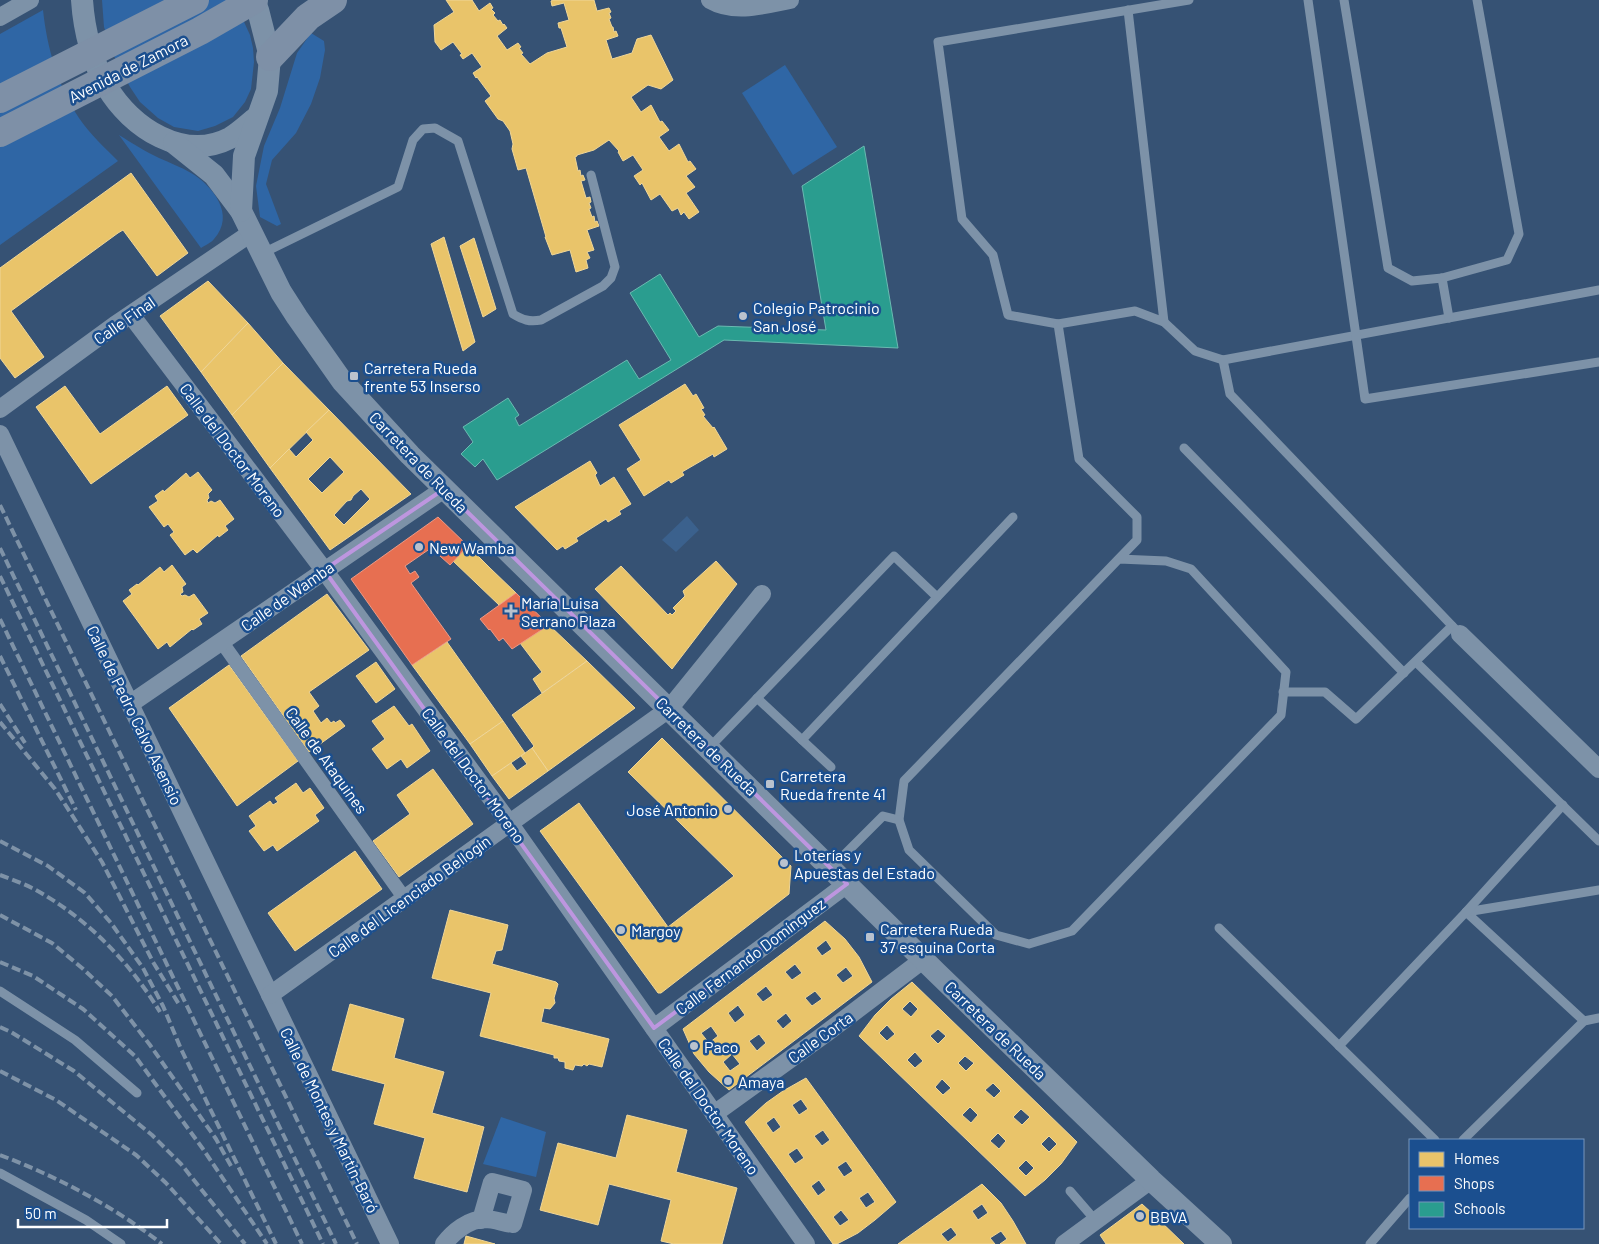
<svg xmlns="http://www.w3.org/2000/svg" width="1599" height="1244" font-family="Barlow,sans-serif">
  <rect width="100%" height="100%" fill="#365274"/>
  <g fill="#2f66a5">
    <polygon points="102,0 234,0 250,35 253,48 254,62 251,89 245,102 233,117 215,126 198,131 174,127 158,118 140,102 130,87 114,56 104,27"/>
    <path d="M43,10C47,48 58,86 79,118C90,134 105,148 118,161L0,245V34Z"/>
    <polygon points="311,33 324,41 325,50 320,78 311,104 296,133 272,160 266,184 281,224 277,226 260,217 256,186 264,146 280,108 297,53"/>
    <polygon points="785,65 837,147 793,175 742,93"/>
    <path d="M119,135C132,143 146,152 159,158C170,163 181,167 191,173C213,186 236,215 214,239C211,243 205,245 201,248Z"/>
    <polygon points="501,1117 546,1132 536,1177 483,1164"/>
  </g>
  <polygon fill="#3b618d" points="687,516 699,530 676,552 662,540"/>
  <g fill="#e9c46a" stroke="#f0d697" fill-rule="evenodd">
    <polygon points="446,0 472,0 479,11 490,3 493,8 491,9 495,13 493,15 498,21 500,20 503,25 504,24 507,28 497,36 507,50 518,43 521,47 519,48 523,53 521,54 530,64 547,53 567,47 561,28 559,28 558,23 569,20 564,3 552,6 551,1 553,0 594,0 597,11 609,8 611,12 609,13 611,18 609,19 612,27 613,27 614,32 616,31 618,36 606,40 612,59 632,53 637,39 651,35 673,80 661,89 648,85 631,97 641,112 651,105 660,122 662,121 669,130 659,137 669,151 679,144 688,162 690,161 696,169 686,176 695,187 686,193 699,212 689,219 684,212 681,215 678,208 672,211 660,194 651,200 642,183 640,185 634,176 643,170 633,155 623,161 618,152 619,151 609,140 594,150 577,155 577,156 575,157 578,171 580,170 581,176 583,175 585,180 581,181 586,198 590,197 591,202 589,203 591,208 589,209 592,217 594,216 595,222 597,221 599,226 587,230 594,250 587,252 590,258 586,260 588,268 576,272 570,250 552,255 545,237 546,237 526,168 518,170 512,149 513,144 510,131 503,121 498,119 485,101 491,96 477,77 476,78 473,73 482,67 472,53 463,59 460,55 462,54 453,42 441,50 435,42 434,25 454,12"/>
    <polygon points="131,173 188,253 157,276 123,230 118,233 11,311 44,357 15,378 0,358 0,268"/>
    <polygon points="444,237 475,342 463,351 431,244"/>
    <polygon points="474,238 496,309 483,317 460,246"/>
    <polygon points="208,281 248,323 201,372 160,316"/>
    <polygon points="248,323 283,363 232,415 201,372"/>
    <polygon points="283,363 329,410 270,468 232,415"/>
    <polygon points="685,384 693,396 696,394 704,408 701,409 705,415 703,416 713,428 714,427 727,449 714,457 713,454 682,472 684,475 671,483 669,480 644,496 627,469 641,460 619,425"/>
    <polygon points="65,386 100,434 167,386 188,415 91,484 36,407"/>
    <path d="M329,410L411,494L330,550L270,468L289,449L296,457L313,440L306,432ZM330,457L344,472L322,493L308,479ZM361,489L370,499L344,525L334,515L347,501L351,500L353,496Z"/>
    <polygon points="590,461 597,473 595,475 600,486 614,477 631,504 619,511 621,514 608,522 606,519 576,538 578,541 565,549 563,546 557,550 515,507"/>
    <polygon points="198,472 212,490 208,494 209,498 207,500 208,503 211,501 215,503 220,500 234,519 225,526 228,530 219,537 218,535 197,553 193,549 185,555 170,535 174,532 168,524 164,527 149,507 158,501 155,496 163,490 164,492 186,473 190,478"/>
    <polygon points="468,546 490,568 516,593 499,605 453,561"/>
    <polygon points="716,561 737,584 672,669 595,589 621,566 668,615 670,613 672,615 676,611 673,608 685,596 683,591"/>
    <polygon points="172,565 186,584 182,587 183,592 180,594 182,596 185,595 189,597 194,594 208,613 199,619 202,624 193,630 192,629 170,647 167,642 158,649 123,601 132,594 129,590 137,584 138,585 160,567 164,572"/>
    <polygon points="327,594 369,650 309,692 319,706 313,711 321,723 327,718 331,723 334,721 335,723 340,720 345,726 309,752 241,656"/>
    <polygon points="549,625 587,661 542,693 533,679 542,672 520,643"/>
    <polygon points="447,642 503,721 470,744 412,665"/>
    <polygon points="587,661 635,708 548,771 532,748 534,746 512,715"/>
    <polygon points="376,662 395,689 376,703 356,676"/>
    <polygon points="229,665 298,761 237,806 169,708"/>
    <polygon points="394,706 409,726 412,724 430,751 407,768 401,759 387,769 372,749 385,739 372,721"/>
    <polygon points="503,721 525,753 492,776 470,744"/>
    <polygon points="662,738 791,866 789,894 661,993 658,993 540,831 579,803 668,927 734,876 628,772"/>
    <polygon points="532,748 548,771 509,799 492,776 511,763 517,771 527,764 521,756"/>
    <polygon points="433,769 473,824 399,877 373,841 410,814 397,795"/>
    <polygon points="296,783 303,793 310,788 324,808 315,815 319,821 277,851 273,845 264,851 249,831 256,826 249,816 270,801 273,805 278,802 275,798"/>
    <polygon points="355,851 382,889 295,951 268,913"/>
    <polygon points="450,910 508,925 502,950 496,951 492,964 556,982 558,984 554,998 555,1003 550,1009 544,1008 541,1022 609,1039 602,1067 589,1064 587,1066 584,1064 582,1066 575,1065 573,1070 565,1068 565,1062 559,1061 558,1058 554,1058 554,1055 480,1036 491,993 432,978"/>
    <path d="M825,921L845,939L859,957L872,982L729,1090L709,1072L694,1054L683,1029ZM826,940L832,949L822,956L816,948ZM795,964L802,973L792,980L785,972ZM846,967L853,976L843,983L836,975ZM766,986L773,995L763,1002L756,994ZM815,991L822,999L812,1006L805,998ZM738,1005L745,1015L735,1023L728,1013ZM786,1013L792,1021L783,1029L776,1021ZM711,1026L718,1036L709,1043L701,1033ZM759,1034L766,1043L757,1051L749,1041ZM732,1054L740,1064L730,1071L723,1062Z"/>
    <path d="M912,982L1077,1142L1061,1164L1045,1180L1025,1196L859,1036L875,1015L891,999ZM910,1001L918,1009L911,1017L902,1009ZM887,1025L895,1034L887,1041L879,1033ZM938,1029L946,1036L938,1044L930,1036ZM915,1052L923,1061L915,1068L907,1060ZM965,1056L974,1063L966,1071L958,1063ZM942,1079L951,1088L943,1095L935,1087ZM993,1083L1001,1091L994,1098L985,1090ZM970,1107L978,1115L971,1123L962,1115ZM1021,1109L1030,1117L1022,1125L1013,1117ZM998,1133L1006,1141L999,1149L990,1141ZM1049,1136L1057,1144L1049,1152L1041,1144ZM1026,1160L1034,1168L1026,1176L1018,1168Z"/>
    <polygon points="350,1004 404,1019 394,1058 444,1072 432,1113 484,1127 467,1192 414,1178 425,1138 374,1124 385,1084 332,1070"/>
    <path d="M806,1078L896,1202L875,1220L858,1233L837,1244H833L745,1122L766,1103L783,1091ZM801,1099L808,1109L799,1115L792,1105ZM774,1117L781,1127L773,1133L766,1123ZM823,1130L830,1140L822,1146L814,1136ZM797,1148L804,1158L795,1164L788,1154ZM846,1161L853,1171L844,1177L837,1167ZM819,1180L826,1190L818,1196L811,1186ZM868,1192L875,1202L866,1208L859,1198ZM841,1210L849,1220L840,1226L833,1217Z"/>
    <polygon points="627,1115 687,1130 676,1172 737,1188 722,1244 674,1244 661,1241 671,1200 609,1184 598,1225 540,1210 558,1143 616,1158"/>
    <path d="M982,1184L1001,1203L1013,1221L1026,1244H1000L1007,1239L1001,1231L990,1238L995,1244H898ZM982,1204L988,1213L978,1220L972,1211ZM951,1227L957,1235L948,1242L941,1234Z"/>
    <polygon points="1142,1204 1155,1216 1184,1244 1106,1244 1100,1235"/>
    <polygon points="466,1236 495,1244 464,1244"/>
  </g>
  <g fill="#e76f51" stroke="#ee9a85">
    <polygon points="438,517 468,546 450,565 431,548 405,566 410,574 415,571 419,577 411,583 451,639 412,665 351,579"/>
    <polygon points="516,593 549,625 512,649 503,638 499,641 490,629 489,630 480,619"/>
  </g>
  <polygon fill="#2a9d8f" stroke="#6abab1" points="864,146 898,348 724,340 497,480 483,459 475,467 461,454 473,442 463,427 508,398 519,415 515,418 519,426 627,360 639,379 671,360 630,293 660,274 699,337 718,326 826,330 802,186"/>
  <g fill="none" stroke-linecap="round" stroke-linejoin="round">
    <g stroke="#7d92a8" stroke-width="9">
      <polyline points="1189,0 938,42 962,219 993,255 1008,315 1058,324 1135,311 1164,322 1195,351 1223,360 1599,290"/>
      <polyline points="1308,0 1365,399 1599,362"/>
      <polyline points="1344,0 1388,268 1412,281 1442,278 1507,260 1519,234 1477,0"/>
      <polyline points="1128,10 1164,322"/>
      <path d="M261,254L398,187L413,140L423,129L435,128L458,141L513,314C523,320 529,322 541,320L603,286L611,278L615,267L591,175"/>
      <polyline points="1442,278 1449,318"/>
      <polyline points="1058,324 1079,459 1137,517 1137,540 904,781 899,820 909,850 996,935 1029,944 1072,931 1281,715 1286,672 1191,569 1166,561 1119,559"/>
      <polyline points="1223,360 1230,394 1460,634"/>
      <polyline points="1184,448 1404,673"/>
      <polyline points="1416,662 1599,841"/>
      <polyline points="1283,692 1325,692 1356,719 1452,626"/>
      <polyline points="757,698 831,767"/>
      <polyline points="802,740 1013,517"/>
      <polyline points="709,748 894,556 937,597"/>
      <polyline points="831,868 883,816 899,820"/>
      <polyline points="1466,912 1584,1021"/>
      <polyline points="1466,912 1599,890"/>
      <polyline points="1219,928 1435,1140"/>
      <polyline points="0,991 75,1040 137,1093"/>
      <polyline points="1339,1046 1466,912 1563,805"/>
      <polyline points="1463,1140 1584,1021 1599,1018"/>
      <polyline points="0,1173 86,1220 121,1244"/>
      <polyline points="1070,1191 1096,1221"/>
      <polyline points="1370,1244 1410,1198"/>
    </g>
    <polyline stroke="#7d92a8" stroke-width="14" points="221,641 405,899"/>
    <g stroke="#7d92a8" stroke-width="18">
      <path d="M710,0C734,14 765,5 790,0"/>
      <polyline points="0,17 30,0"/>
      <polyline points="131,315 324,570 510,824 806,1244"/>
      <polyline points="0,409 115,325 251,233"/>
      <polyline points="0,434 390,1244"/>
      <polyline points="1460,634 1599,769"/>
      <polyline points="130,704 444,489"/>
      <polyline points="270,995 669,709 762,594"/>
      <polyline points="654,1028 847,884"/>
      <polyline points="714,1114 825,1034 924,959"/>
      <path d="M444,1244C453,1232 469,1219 485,1219C494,1219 504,1223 513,1224L523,1190L492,1182L481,1220"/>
      <polyline points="1064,1244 1151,1180"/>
    </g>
    <g stroke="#7d92a8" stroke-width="22">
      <path d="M82,0C84,30 92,61 107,87C131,128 184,162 230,138C240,132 248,124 257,117"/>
      <polyline points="174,143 214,175 241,211 281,292 297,317 342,381 410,455 937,973 1151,1180 1221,1244"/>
      <polyline points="241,211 244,156 267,91 270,57 258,10 254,0"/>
    </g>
    <polyline stroke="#7e90a7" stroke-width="28" points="270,57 308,17 333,0"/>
    <g stroke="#7e92a7" stroke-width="4" stroke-dasharray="9 4" stroke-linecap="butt">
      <polyline points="0,505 357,1244"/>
      <polyline points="0,548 336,1244"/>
      <polyline points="0,576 323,1244"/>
      <polyline points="0,619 302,1244"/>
      <polyline points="0,656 76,810"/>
      <polyline points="0,704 25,743"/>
      <polyline points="0,722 55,789 70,812 102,862 153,962 180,1006"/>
      <polyline points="0,841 48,866 85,893 111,923 143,968 163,1006 181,1049 276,1244"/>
      <path d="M0,875C11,879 22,883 32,888C85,916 129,961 160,1012"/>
      <polyline points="0,915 52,943 82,968 112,996 150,1045 216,1139 231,1166"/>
      <polyline points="0,962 33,976 83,1009 135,1056 203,1149 267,1244"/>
      <polyline points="0,1027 11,1032 74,1071 152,1135 181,1164 245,1244"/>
      <polyline points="0,1071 56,1100 136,1155 166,1183 221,1244"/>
      <path d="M0,1155C58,1177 113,1206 162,1244"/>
    </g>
    <g stroke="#7e90a7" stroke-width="28">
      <polyline points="0,99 195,0"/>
      <polyline points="0,133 200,31 254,0"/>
    </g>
  </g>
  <path fill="none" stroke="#bd96df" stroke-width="4" stroke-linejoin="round" d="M444,489L847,884L654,1028L324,570Z"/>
  <g fill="#b9c2ce" stroke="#1b4f8f" stroke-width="2">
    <circle cx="743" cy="316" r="5"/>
    <rect x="349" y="371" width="10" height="10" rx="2.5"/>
    <circle cx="419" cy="547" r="5"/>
    <path d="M508.5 603.5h5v5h5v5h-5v5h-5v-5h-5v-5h5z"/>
    <rect x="765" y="779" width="10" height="10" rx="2.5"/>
    <circle cx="728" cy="809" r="5"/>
    <circle cx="784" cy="863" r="5"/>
    <circle cx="621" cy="930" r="5"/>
    <rect x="865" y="932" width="10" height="10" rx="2.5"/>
    <circle cx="694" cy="1046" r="5"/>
    <circle cx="728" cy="1081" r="5"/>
    <circle cx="1140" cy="1216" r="5"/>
  </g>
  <g text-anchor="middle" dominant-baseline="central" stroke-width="5" stroke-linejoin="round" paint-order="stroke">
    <g font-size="16" fill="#fff" stroke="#1b4f8f">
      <text transform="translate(128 68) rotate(-27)">Avenida de Zamora</text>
      <text transform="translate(124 320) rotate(-35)">Calle Final</text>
      <text transform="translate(233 450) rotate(53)">Calle del Doctor Moreno</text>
      <text transform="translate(419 462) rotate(46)">Carretera de Rueda</text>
      <text transform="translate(287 596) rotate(-35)">Calle de Wamba</text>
      <text transform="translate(135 715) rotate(64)">Calle de Pedro Calvo Asensio</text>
      <text transform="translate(707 746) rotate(44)">Carretera de Rueda</text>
      <text transform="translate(327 760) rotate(54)">Calle de Ataquines</text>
      <text transform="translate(474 775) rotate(54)">Calle del Doctor Moreno</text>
      <text transform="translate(409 896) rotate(-36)">Calle del Licenciado Bellogín</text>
      <text transform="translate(750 956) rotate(-37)">Calle Fernando Domínguez</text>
      <text transform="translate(996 1030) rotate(44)">Carretera de Rueda</text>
      <text transform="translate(820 1037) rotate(-36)">Calle Corta</text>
      <text transform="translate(709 1106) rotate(55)">Calle del Doctor Moreno</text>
      <text transform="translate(330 1120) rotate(64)">Calle de Montes y Martín-Baró</text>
    </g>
    <g font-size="16" fill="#fff" stroke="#1b4f8f" text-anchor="start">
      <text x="753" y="307">Colegio Patrocinio<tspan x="753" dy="18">San José</tspan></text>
      <text x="364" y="367">Carretera Rueda<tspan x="364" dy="18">frente 53 Inserso</tspan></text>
      <text x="429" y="547">New Wamba</text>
      <text x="521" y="602">María Luisa<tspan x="521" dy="18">Serrano Plaza</tspan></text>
      <text x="780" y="775">Carretera<tspan x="780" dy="18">Rueda frente 41</tspan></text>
      <text x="718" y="809" text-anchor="end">José Antonio</text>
      <text x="794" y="854">Loterías y<tspan x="794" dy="18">Apuestas del Estado</tspan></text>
      <text x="880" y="928">Carretera Rueda<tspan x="880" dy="18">37 esquina Corta</tspan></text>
      <text x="631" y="930">Margoy</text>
      <text x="704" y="1046">Paco</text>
      <text x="738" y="1081">Amaya</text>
      <text x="1150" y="1216">BBVA</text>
    </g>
  </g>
  <rect x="1409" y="1139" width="175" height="90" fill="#1b4f8f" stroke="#7695bc"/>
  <rect x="1419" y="1152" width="25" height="15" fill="#e9c46a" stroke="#7695bc"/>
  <text x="1454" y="1164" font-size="15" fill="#ffffff">Homes</text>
  <rect x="1419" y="1176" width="25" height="15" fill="#e76f51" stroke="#7695bc"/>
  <text x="1454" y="1189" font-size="15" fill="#ffffff">Shops</text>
  <rect x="1419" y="1202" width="25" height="15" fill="#2a9d8f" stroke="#7695bc"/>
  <text x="1454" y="1214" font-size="15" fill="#ffffff">Schools</text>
  <path d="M18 1219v8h149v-8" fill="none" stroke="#ffffff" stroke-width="2.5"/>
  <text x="25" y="1219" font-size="15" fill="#ffffff" stroke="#1b4f8f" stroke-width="4" paint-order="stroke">50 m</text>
</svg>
